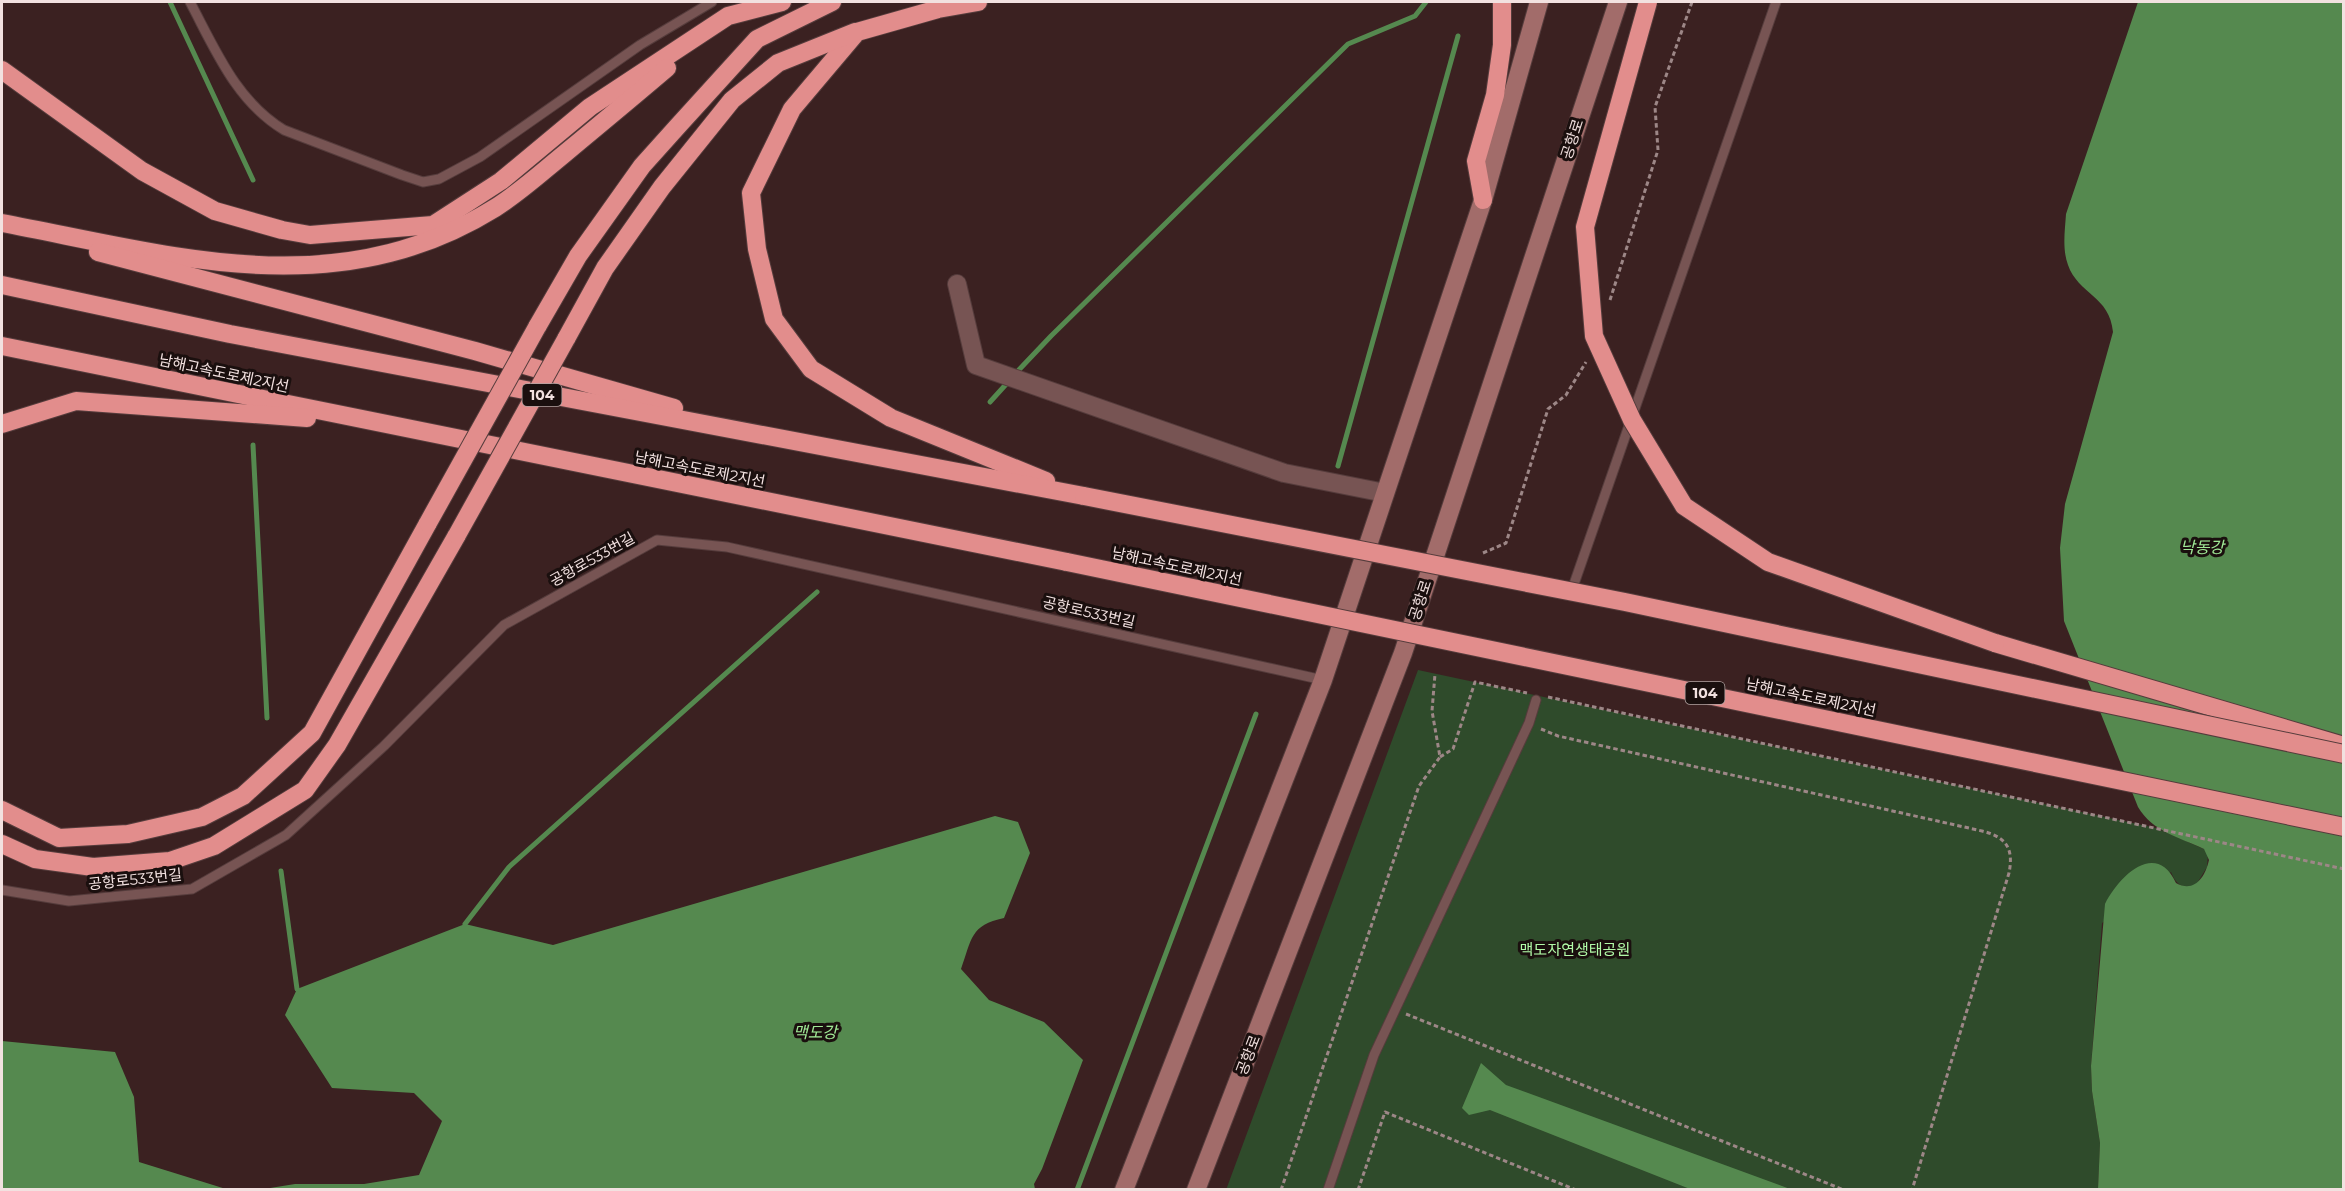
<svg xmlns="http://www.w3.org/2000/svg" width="2345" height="1191" font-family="Montserrat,'Noto Sans KR',sans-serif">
  <rect width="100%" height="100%" fill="#3b2121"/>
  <path fill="#2f4b2b" d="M1418,670L2156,828L2204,849L2208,853L2207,867L2196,885C2182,890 2176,884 2171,872L2102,923L2091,1066L2092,1091L2100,1143L2098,1189L1226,1190Z"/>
  <g fill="#55894f">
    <path d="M2138,2H2343V1189H2098L2100,1143L2092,1091L2091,1066L2105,904C2119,876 2156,840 2176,883C2194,893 2205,878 2209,860L2204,849C2179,837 2153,832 2138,807L2064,621L2060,548L2065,504L2113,332C2110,296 2078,294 2068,265C2062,249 2065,230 2066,214Z"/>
    <path d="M995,816L1018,822L1030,853L1004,918C970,925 972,939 961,969L989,1000L1044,1022L1083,1060L1042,1169L1034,1184L1035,1189H264L295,1184H364L419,1175L442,1121L414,1093L332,1088L285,1015L297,989L465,924L553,945Z"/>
    <polygon points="2,1041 115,1052 134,1097 139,1162 226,1189 2,1189"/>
    <polygon points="1481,1063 1506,1085 1790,1189 1690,1189 1490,1110 1469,1115 1462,1108"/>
  </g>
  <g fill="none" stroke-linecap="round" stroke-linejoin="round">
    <g stroke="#55894f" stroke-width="5">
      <polyline points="170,2 253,180"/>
      <polyline points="1015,374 1051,336 1348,44 1415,16 1426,2"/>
      <polyline points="990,402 1009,381"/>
      <polyline points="253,445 267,718"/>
      <polyline points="1338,466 1458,36"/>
      <polyline points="281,871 297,989"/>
      <polyline points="465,924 509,867 817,592"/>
      <polyline points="1077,1190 1256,714"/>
    </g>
    <g stroke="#553c3c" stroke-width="11">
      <g id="lane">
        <path d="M190,2C215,49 236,101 284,130L402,175L423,182L439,179L480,157L640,45L712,2"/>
        <polyline points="1574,584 1776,2"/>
        <polyline points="2,890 69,901 192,889 286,835 384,746 504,625 657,540 727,547 1323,680"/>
        <polyline points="1328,1190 1374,1055 1529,723 1536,700"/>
      </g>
    </g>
    <g stroke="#553c3c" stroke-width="20">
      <polyline id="street" points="957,284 976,365 1284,473 1385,493"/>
    </g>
    <g stroke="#553c3c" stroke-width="20">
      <g id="secondary">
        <polyline points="1124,1190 1323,680 1483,200 1539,2"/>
        <polyline points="1196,1190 1403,653 1618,2"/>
      </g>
    </g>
    <g stroke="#553c3c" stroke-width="20">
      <g id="highway">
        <polyline points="978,2 938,9 857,32 792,109 751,193 757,249 774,319 811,369 891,418 1046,481"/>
        <polyline points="2,70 142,171 215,211 282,230 310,235 433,225 501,181 590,107 728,16 782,2"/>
        <polyline points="1483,200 1476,161 1495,95 1502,45 1502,2"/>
        <path d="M2,223C172,255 335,307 495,208C519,193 541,173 563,155C598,126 633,97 667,68"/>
        <polyline points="98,252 475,351 674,408"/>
        <polyline points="2,285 230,334 1084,496"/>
        <polyline points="537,327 578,256 642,166 677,127 757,39 832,2"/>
        <polyline points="566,339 605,268 662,187 732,100 778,63 855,32"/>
        <polyline points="2,346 1067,562"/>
        <polyline points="2,424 76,401 307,418"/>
        <polyline points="1995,643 2344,746"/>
        <polyline points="2,810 59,838 128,834 202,817 243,796 312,733 428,523"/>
        <polyline points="2,844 35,859 93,867 170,861 214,846 305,790 337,745 457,535"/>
      </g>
    </g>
    <g stroke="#9d8787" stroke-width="3" stroke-dasharray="4.5 3" stroke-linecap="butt">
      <polyline points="1610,300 1658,150 1655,107 1692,2"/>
      <polyline points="1483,553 1506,543 1548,409 1566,395 1586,362"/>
      <polyline points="1548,697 2344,869"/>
      <path d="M1541,729L1558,736L1982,831C2006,837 2014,848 2009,873L1912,1190"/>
      <polyline points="1440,757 1453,749 1475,682 1527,693"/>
      <polyline points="1406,1014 1844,1190"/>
      <polyline points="1281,1190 1419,786 1440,757 1432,711 1435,674"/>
      <polyline points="1358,1190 1385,1112 1576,1190"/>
    </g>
    <use href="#lane" stroke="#775453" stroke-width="9"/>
    <use href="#street" stroke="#775453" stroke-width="18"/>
    <use href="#secondary" stroke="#a26c6a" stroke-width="18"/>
    <use href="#highway" stroke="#e28d8c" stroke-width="18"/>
    <g stroke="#553c3c" stroke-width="20" stroke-linecap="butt">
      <g id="highway-bridge">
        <polyline points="1648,2 1585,227 1594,336 1632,420 1684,506 1768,562 1995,643"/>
        <polyline points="1084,496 1625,602 2344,754"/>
        <polyline points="428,523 537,327"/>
        <polyline points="457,535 566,339"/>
        <polyline points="1067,562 2344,827"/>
      </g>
    </g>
    <use href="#highway-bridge" stroke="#e28d8c" stroke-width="18"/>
  </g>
  <g text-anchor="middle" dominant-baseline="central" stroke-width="6" stroke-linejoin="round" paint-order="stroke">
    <g fill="#1a0f0e" stroke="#b1a2a1" stroke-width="1.5">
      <rect x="522.5" y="384" width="39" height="22" rx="4.5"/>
      <rect x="1685.5" y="682" width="39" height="22" rx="4.5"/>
    </g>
    <g font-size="14" font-weight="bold" fill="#f2e1e0">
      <text x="542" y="395">104</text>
      <text x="1705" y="693">104</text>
    </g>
    <g font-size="15" fill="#f2e1e0" stroke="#1a0f0e">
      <text transform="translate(1572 139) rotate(-72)">공항로</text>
      <text transform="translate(224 373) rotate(12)">남해고속도로제2지선</text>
      <text transform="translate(700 469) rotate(11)">남해고속도로제2지선</text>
      <text transform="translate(592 559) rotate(-29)">공항로533번길</text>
      <text transform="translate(1177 566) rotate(12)">남해고속도로제2지선</text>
      <text transform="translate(1420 600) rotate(-72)">공항로</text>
      <text transform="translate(1089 612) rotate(13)">공항로533번길</text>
      <text transform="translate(1811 697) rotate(12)">남해고속도로제2지선</text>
      <text transform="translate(135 879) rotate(-6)">공항로533번길</text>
      <text transform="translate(1248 1055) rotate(-69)">공항로</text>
    </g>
    <g font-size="15" fill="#b1faa7" stroke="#1a0f0e">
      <text x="1575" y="949">맥도자연생태공원</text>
    </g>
    <g font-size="16" font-style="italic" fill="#a0e996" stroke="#1a0f0e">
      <text x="2202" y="547">낙동강</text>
      <text x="815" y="1032">맥도강</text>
    </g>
  </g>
  <rect width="2345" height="1191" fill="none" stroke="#f2e1e0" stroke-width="6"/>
</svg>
